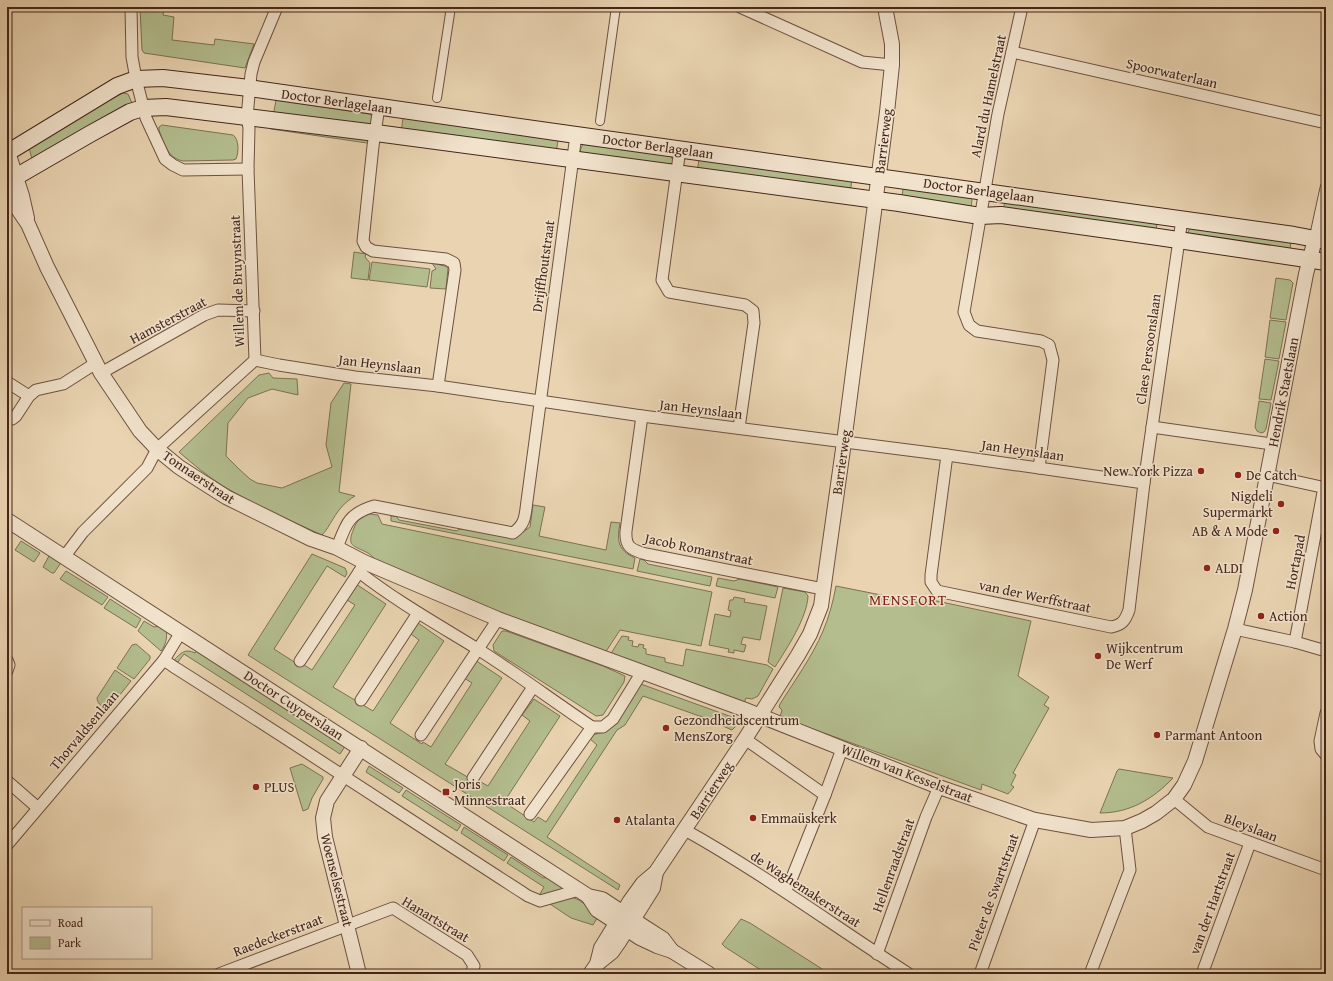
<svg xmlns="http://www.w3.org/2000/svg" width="1333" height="981" font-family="'Gentium Book Plus',serif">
  <rect width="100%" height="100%" fill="#e9d3b0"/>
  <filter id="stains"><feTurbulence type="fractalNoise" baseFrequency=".005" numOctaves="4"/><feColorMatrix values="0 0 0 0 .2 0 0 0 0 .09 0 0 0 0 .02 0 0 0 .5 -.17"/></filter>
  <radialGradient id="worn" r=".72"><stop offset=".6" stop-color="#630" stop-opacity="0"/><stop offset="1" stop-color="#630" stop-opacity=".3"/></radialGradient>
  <g fill="#b3bd8e" stroke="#7c7254">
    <polygon points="140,7 164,7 163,15 174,17 172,40 214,45 215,39 254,44 245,68 144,53 142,50"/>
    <polygon points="123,93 128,94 132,103 32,159 29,148 109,100"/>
    <polygon points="276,100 370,114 373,118 372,125 273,116"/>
    <polygon points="403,118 558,140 556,154 401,133"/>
    <polygon points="272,123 368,139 369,142 367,143 271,129"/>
    <path d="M162,125L233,135C239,139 239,152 236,159L233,160L183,161C167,158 164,143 159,130V127Z"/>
    <path d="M586,143L670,155L673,160V167L580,153C581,148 581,145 586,143Z"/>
    <polygon points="699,159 852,178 850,195 697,173"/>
    <polygon points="904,184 971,198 972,200 971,208 901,201"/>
    <polygon points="1005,201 1157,222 1156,232 1003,211"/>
    <polygon points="1190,228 1291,241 1290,251 1189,235 1188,232"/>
    <polygon points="354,252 366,254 365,257 370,263 368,280 351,278"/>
    <polygon points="372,262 430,269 427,287 369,280"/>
    <polygon points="432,263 445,266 448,268 446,289 430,288 432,271 436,269"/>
    <polygon points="1276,278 1290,280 1293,283 1286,320 1270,318"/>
    <polygon points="1270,320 1286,322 1279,359 1265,357"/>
    <polygon points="1265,359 1279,361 1271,400 1259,399"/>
    <path d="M269,373L273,378L297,379L298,395L272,389L248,398L228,423L226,456L239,469L250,479L257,483L282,488L332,467L326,445L331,403L344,383L351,384L339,492L355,496C345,502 339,509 333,519C329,525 327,530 322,535C289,520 255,505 223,486C207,476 193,464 179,452L259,375Z"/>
    <polygon points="1259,401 1271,403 1266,429 1264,432 1261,433 1257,431 1255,427"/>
    <path d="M533,505L545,507L539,536L606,550L611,522L620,523C617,540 617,550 635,558L633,569L391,521V516H396L399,520L457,531L459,529L519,535L530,527Z"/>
    <path d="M370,514L378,515L382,524L712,592L701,646L620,630L605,653L505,615L377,561C374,558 371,555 368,553C353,545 346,547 354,528C357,520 362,516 370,514Z"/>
    <polygon points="21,541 40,553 34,562 15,550"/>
    <polygon points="50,554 62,561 54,573 52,573 43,567"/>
    <polygon points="312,554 345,568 347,573 345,577 327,566 274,649 302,667 304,665 312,670 355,605 347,600 356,584 386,604 333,687 373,711 419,640 411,634 418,623 444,641 390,723 422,744 423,742 431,747 472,683 464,678 475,660 502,678 445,764 478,783 479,781 488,786 530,721 522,715 534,699 560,716 504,802 534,822 538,817 546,822 597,745 590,739 592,735 604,732 638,683 732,717 737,721 736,726 732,730 705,718 643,696 625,725 617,730 547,837 620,885 618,890 248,655"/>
    <polygon points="640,559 644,560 648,564 712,577 710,586 637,571"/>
    <polygon points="66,571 108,597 102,605 60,579"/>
    <polygon points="718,578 734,581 740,579 778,587 775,598 716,586"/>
    <path d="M836,586L921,603L932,600L1031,621L1018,676L1049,697L1044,705L1049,708L1013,773L1016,775L1011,785L1014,787L1008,794L982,784L981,790L780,717L782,710L779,707L780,704C795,680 812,657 823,631C829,617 833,602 836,586Z"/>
    <path d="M783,588L805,592L808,596C807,618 787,648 775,667L768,662Z"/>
    <polygon points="734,597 745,599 744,602 767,606 760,640 743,637 741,644 746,645 744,652 734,650 734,653 728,652 729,649 709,645 715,614 730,617 731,611 728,610 730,600 733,600"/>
    <polygon points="110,599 141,619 136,628 104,608"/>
    <path d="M144,621L154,627C156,627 158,626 160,626C171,627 166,646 161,651L138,631Z"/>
    <polygon points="502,631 506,631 603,666 625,676 624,682 603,715 596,716 494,651 493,645"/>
    <polygon points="622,636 629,637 628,640 633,641 632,646 638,647 639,644 644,645 643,648 646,649 646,654 665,658 665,662 683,666 686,649 767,665 773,669 758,696 752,699 746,698 744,703 610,655"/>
    <polygon points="136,644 150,656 150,659 134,679 117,668 132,645"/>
    <path d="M197,649L346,745L340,754L184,654L178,662L174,660C181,653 185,648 195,653Z"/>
    <path d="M115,670L131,681L110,707C104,709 97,704 97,698Z"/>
    <polygon points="302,764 323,777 323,779 312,798 308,809 303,811 290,768"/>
    <polygon points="369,766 403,788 399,793 366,772"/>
    <path d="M1119,769L1173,778C1153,799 1130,813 1100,813L1117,771Z"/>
    <polygon points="406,790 461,825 457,831 402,796"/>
    <polygon points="464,827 508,855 504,861 461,833"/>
    <polygon points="511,857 543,878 551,877 567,889 543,896 540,894 544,887 507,863"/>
    <polygon points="571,897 579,900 599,915 593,925 571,918 550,904 549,902"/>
    <polygon points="741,919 750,923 830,974 767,974 725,947 722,944"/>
  </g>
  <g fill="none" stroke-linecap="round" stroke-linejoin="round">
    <g stroke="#6e5140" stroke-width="10">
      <g id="pedestrian">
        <polyline points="437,98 451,7"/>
        <polyline points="600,121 616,7"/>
      </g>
    </g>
    <g stroke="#6e5140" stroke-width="13">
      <g id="minor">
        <polyline points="131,7 132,57 136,79 146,118 165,159 173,165 183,170 248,169"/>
        <polyline points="740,7 862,62 892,65"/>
        <polyline points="1022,7 998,114 964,312 969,325 977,331 1041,341 1049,345 1053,360 1039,468"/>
        <polyline points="1324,7 1326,8"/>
        <polyline points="1012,52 1326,123"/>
        <polyline points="379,107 373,146 363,241 366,247 373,251 446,259 454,263 455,270 438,386"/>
        <polyline points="680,149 662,280 669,292 745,305 753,311 754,323 739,428"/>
        <polyline points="1315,239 1326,188"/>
        <polyline points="255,360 279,365 355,377 438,386 642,416 947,455 1144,483"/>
        <polyline points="101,373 204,315 218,310 254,311"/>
        <polyline points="7,382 29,396"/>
        <path d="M642,416L626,531C625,547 631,550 646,554L823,589"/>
        <polyline points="7,419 12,419 16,416 29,396 36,390 63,384 96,363"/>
        <polyline points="1152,427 1272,444"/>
        <path d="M947,455L931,575V582L937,591L1111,627C1122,625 1125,621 1129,610L1144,483L1182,219"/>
        <polyline points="1267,475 1326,488"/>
        <path d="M337,548C346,524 348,514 374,506L513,533C526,524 525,515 527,501L576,135"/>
        <polyline points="64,557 83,532 147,468 157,449 255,360 248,169 249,128 247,117 251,74 254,62 277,7"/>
        <path d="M359,572C396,601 437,624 476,648C516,673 553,701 592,727H603L613,719L642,672"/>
        <polyline points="1235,629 1295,642 1326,651"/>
        <polyline points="1295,642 1324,487"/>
        <polyline points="7,660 9,665 7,671"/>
        <path d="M164,660L174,667C293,742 410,820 528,896L540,901L579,890"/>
        <polyline points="300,661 359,572 362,567"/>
        <polyline points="361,700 418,613"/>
        <polyline points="1326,713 1320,741 1321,749 1326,755"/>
        <polyline points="421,735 498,619"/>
        <polyline points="745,739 825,795"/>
        <polyline points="473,778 533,687"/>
        <polyline points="7,781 38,808"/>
        <polyline points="1174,799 1208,827 1326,870"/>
        <polyline points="530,814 592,727"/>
        <path d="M685,830C762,873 834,926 909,974"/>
        <polyline points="7,845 164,660 181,632"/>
        <polyline points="785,891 791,880 825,795 842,749"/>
        <polyline points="877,954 926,817 939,787"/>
        <polyline points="219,974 393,908 467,955 474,966 471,974"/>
        <polyline points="980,974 1035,820"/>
        <polyline points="1090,974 1130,870 1125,828"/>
        <polyline points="1202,974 1250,843"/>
      </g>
    </g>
    <g stroke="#6e5140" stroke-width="16">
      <g id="tertiary">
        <polyline points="7,149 22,196 27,218"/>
        <polyline points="7,188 9,196 28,224 47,267 101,373 140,431 157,449 179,467 226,497 311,539 337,548 364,562 498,619 743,709 939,787 1035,820 1091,830 1125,828 1142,821 1156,813 1174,799 1184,785 1195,761 1235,629 1245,590 1306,274 1315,239"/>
        <polyline points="7,520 588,896 602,899 646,928 663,939 672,951"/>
        <polyline points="588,896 597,910 640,938 657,946 672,951 709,974"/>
        <polyline points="597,964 612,952 619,942 653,888 656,872"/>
        <polyline points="359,974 325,837 323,818 327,801 361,748"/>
        <polyline points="590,974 597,964 601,948 630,901 643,883 656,872 745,739 798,655 810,634 821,606 844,442 887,112 892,65 892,44 885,7"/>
      </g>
    </g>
    <g stroke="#45261b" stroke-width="18">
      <g id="secondary">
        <polyline points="7,153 117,86 136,79 163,78 249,88 576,135 1294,235 1326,241"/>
        <polyline points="7,182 90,134 130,112 143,108 166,107 376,133 899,203 980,216 1001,215 1158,237 1326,262"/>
      </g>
    </g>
    <use href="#pedestrian" stroke="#f1e2cc" stroke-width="8"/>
    <use href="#minor" stroke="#f1e2cc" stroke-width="11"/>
    <use href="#tertiary" stroke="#f1e2cc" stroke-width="14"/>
    <use href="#secondary" stroke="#f1e2cc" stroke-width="16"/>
  </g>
  <g fill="#8f2418" stroke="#f1e2cc" stroke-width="1.5">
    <circle cx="1201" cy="471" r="4"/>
    <circle cx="1238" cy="475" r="4"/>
    <circle cx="1281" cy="504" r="4"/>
    <circle cx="1276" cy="531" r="4"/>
    <circle cx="1207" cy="568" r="4"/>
    <circle cx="1261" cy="616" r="4"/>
    <circle cx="1098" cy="656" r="4"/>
    <circle cx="666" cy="728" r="4"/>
    <circle cx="1157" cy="735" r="4"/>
    <circle cx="256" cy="787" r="4"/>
    <rect x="442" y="788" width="8" height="8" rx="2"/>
    <circle cx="753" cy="818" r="4"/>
    <circle cx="617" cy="820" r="4"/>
  </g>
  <g text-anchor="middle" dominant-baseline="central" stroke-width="3" stroke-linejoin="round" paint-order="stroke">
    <g font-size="14" fill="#45261b" stroke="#f1e2cc">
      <text transform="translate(1172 73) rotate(13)">Spoorwaterlaan</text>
      <text transform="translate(988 96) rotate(-78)">Alard du Hamelstraat</text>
      <text transform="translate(337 101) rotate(8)">Doctor Berlagelaan</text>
      <text transform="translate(883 141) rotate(-83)">Barrierweg</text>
      <text transform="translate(658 146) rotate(8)">Doctor Berlagelaan</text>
      <text transform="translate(979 190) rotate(8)">Doctor Berlagelaan</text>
      <text transform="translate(543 266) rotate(-82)">Drijffhoutstraat</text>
      <text transform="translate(237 281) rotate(-92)">Willem de Bruynstraat</text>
      <text transform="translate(168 320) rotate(-28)">Hamsterstraat</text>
      <text transform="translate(1148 349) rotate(-82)">Claes Persoonslaan</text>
      <text transform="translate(380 364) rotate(7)">Jan Heynslaan</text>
      <text transform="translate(1283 392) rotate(-79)">Hendrik Staetslaan</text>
      <text transform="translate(701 409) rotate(7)">Jan Heynslaan</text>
      <text transform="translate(1023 450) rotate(8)">Jan Heynslaan</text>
      <text transform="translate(841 462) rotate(-82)">Barrierweg</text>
      <text transform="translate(199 477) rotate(34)">Tonnaerstraat</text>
      <text transform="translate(699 549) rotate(12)">Jacob Romanstraat</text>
      <text transform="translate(1295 562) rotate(-79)">Hortapad</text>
      <text transform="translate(1035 596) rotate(12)">van der Werffstraat</text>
      <text transform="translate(294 705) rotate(33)">Doctor Cuyperslaan</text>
      <text transform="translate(84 730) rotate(-50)">Thorvaldsenlaan</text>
      <text transform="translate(907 773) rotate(21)">Willem van Kesselstraat</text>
      <text transform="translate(711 790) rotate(-57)">Barrierweg</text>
      <text transform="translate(1251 827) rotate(21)">Bleyslaan</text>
      <text transform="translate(893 865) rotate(-70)">Hellenraadstraat</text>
      <text transform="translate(337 880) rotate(76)">Woenselsestraat</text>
      <text transform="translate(806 889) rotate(33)">de Waghemakerstraat</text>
      <text transform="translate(993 892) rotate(-70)">Pieter de Swartstraat</text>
      <text transform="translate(1212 903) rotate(-70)">van der Hartstraat</text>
      <text transform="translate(436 919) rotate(31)">Hanartstraat</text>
      <text transform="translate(278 935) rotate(-21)">Raedeckerstraat</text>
    </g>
    <g font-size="14" fill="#45261b" stroke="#f1e2cc" text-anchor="start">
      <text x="1193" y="471" text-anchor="end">New York Pizza</text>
      <text x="1246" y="475">De Catch</text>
      <text x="1273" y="496" text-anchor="end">Nigdeli<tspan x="1273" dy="16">Supermarkt</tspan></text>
      <text x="1268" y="531" text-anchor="end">AB &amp; A Mode</text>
      <text x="1215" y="568">ALDI</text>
      <text x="1269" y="616">Action</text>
      <text x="1106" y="648">Wijkcentrum<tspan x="1106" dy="16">De Werf</tspan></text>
      <text x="674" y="720">Gezondheidscentrum<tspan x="674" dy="16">MensZorg</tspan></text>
      <text x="1165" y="735">Parmant Antoon</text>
      <text x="454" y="784">Joris<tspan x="454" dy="16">Minnestraat</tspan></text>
      <text x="264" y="787">PLUS</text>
      <text x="761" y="818">Emmaüskerk</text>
      <text x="625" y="820">Atalanta</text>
    </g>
    <g font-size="15" letter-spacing="1" fill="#7a1f14" stroke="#f1e2cc">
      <text x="908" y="599">MENSFORT</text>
    </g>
  </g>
  <rect width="1333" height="981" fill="none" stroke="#e9d3b0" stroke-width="24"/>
  <rect x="8" y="8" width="1317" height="965" fill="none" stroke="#45261b" stroke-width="2"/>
  <rect x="12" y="12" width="1309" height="957" fill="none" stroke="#45261b"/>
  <rect x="22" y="907" width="130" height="52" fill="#f1e2cc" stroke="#ac9785"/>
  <rect x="30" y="920" width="20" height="6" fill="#f1e2cc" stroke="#ac9785"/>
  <text x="58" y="927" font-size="12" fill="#45261b">Road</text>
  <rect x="30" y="937" width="20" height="12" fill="#b3bd8e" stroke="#ac9785"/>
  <text x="58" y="947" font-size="12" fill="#45261b">Park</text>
  <rect width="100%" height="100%" filter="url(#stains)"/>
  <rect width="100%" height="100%" fill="url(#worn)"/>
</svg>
